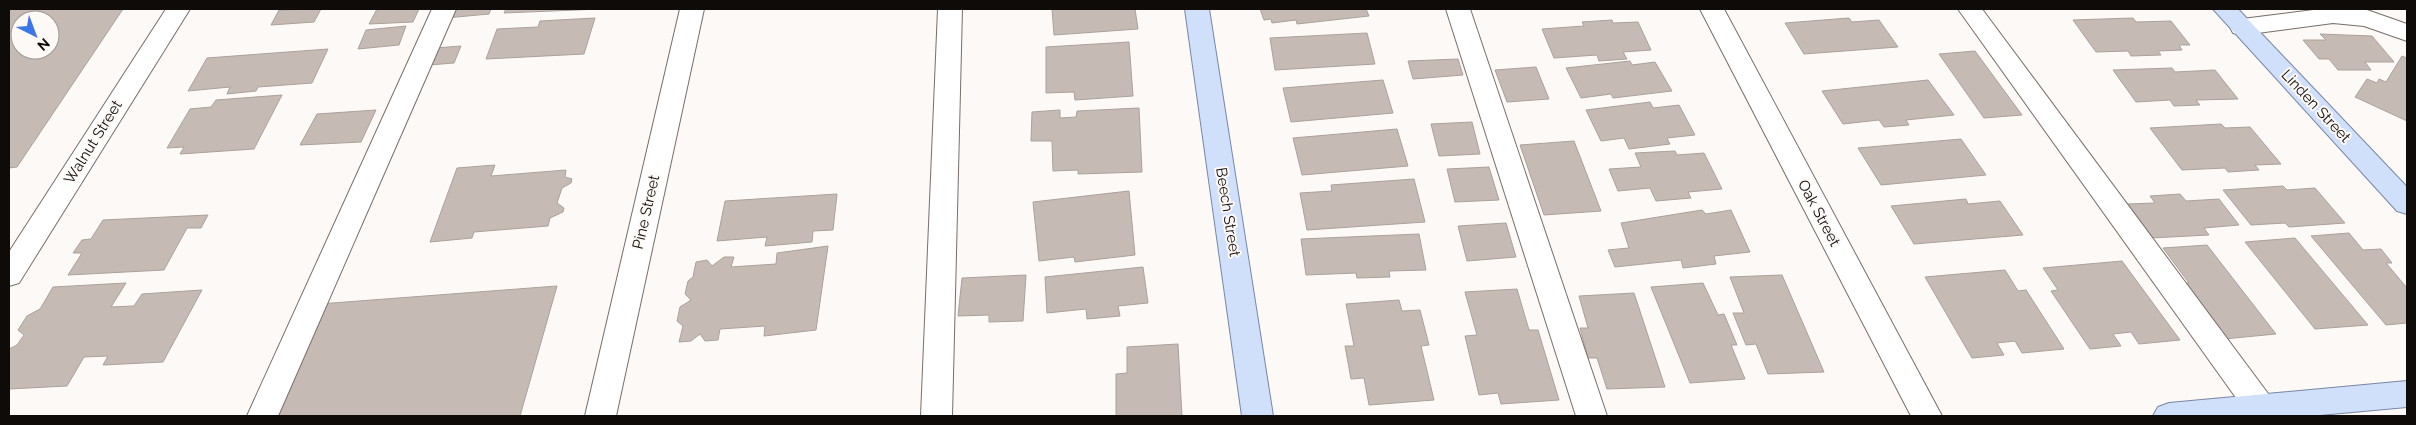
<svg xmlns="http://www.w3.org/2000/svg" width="2416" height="425" font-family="Raleway,sans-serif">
  <rect width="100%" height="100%" fill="#fdf9f6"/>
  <g fill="#c6bbb4" stroke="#aba19a" fill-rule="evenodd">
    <path d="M9,9H123L17,167L9,168ZM20,20H50V50H20Z"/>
    <polygon points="321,9 314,22 271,25 279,10"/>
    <polygon points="377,9 419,9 413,22 369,24"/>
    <polygon points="450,9 491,9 489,14 446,18"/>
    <polygon points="506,9 601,9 504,13"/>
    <polygon points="1052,9 1135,9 1138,29 1054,35"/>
    <polygon points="1260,9 1366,9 1369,16 1297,24 1296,20 1272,23 1271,19 1264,20"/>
    <polygon points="595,18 584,54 486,59 497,29 538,27 540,21"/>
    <polygon points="1849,18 1852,22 1879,20 1898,47 1804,54 1785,23"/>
    <polygon points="2133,18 2136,22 2171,21 2190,45 2179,45 2182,50 2158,51 2161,55 2131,56 2128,51 2096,52 2073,20"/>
    <polygon points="1612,20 1613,23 1638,22 1651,50 1623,52 1627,59 1599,61 1597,55 1554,58 1542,29 1584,26 1582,22"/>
    <polygon points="406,26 399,45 358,49 366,30"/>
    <polygon points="1367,33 1375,64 1275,70 1270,38"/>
    <polygon points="2320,34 2372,36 2394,62 2365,62 2371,70 2338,70 2329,59 2319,59 2303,40 2326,40"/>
    <polygon points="1129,42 1133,96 1075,100 1074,92 1046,93 1046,47"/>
    <polygon points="461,46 454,63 429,65 435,48"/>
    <polygon points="328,49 312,83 258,87 256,91 227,94 230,87 188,91 207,58"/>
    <polygon points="1975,51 2022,115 1984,118 1939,54"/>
    <polygon points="2402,56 2407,58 2407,121 2355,97 2367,79 2377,83 2379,79 2386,82"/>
    <polygon points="1458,59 1463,75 1413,79 1408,61"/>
    <polygon points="1630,61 1632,65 1655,62 1672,91 1613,98 1611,94 1581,98 1566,68"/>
    <polygon points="1536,67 1549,99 1507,102 1495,70"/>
    <polygon points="2172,68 2175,72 2215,70 2238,99 2196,100 2200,105 2174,106 2170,100 2136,102 2113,70"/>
    <polygon points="1383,80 1393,113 1291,122 1283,88"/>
    <polygon points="1928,80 1954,115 1906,120 1909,125 1884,127 1879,120 1843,124 1822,91"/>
    <polygon points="282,95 254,149 180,154 184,147 167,148 190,109 211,107 216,100"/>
    <polygon points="1650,102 1653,108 1679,105 1695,135 1667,138 1670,144 1629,149 1624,138 1601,141 1586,110"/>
    <polygon points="1139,108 1142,172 1078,174 1078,170 1053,171 1052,141 1031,141 1032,112 1060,110 1060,118 1076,117 1077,111"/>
    <polygon points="376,110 361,142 300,145 317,114"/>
    <polygon points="1472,122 1480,154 1439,156 1431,124"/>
    <polygon points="2221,124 2225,128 2250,127 2281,164 2255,165 2259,170 2228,172 2225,168 2182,170 2150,128"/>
    <polygon points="1397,129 1408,166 1302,175 1293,138"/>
    <polygon points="1961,139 1986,175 1881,185 1858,148"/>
    <polygon points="1574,141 1601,211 1544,215 1520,145"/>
    <polygon points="1675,151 1677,155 1704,153 1722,189 1688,192 1691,198 1656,201 1650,188 1618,191 1609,169 1641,167 1635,153"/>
    <polygon points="495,165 491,176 566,170 565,177 572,179 571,183 562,188 557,203 564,208 563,212 550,218 548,226 474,232 472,238 430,242 457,168"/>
    <polygon points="1489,167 1499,200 1455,202 1447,169"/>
    <polygon points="1414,179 1425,222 1307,230 1300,193 1332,191 1331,185"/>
    <polygon points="2283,186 2287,190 2315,188 2345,223 2289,227 2285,223 2251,225 2223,190"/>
    <polygon points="1129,191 1135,255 1075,262 1074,257 1039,261 1033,202"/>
    <polygon points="837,194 833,230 813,231 812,242 765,246 767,237 717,241 725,201"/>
    <polygon points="2180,194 2186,201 2219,199 2239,225 2204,228 2209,235 2151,238 2127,204 2155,203 2150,196"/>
    <polygon points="1966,199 1968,204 2000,201 2023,235 1914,244 1891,206"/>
    <polygon points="1702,210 1706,214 1731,210 1750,252 1714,256 1716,264 1683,268 1681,260 1615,267 1608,250 1629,248 1621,223"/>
    <polygon points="208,215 201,228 187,228 164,270 68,275 82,253 73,253 82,240 91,239 103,220"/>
    <polygon points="1506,223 1516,257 1467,261 1458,226"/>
    <polygon points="2349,233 2363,250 2381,249 2392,263 2386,263 2407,288 2407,323 2386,325 2311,236"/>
    <polygon points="1419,234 1426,270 1389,271 1390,277 1357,278 1356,273 1306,275 1301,239"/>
    <polygon points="2295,238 2368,325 2315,329 2245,242"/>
    <polygon points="2207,245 2276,334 2224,339 2183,283 2189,283 2163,248"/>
    <polygon points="828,246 816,330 764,336 765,326 720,329 718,340 705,341 700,334 691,341 679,342 683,326 677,321 680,307 691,300 685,294 688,281 693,277 696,262 707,260 712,266 724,257 734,257 731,267 776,264 777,253"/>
    <polygon points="2122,261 2180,340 2139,344 2131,332 2113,334 2121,346 2090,349 2051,291 2058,290 2043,268"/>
    <polygon points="1143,267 1148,303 1118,306 1120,316 1087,319 1086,309 1047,313 1045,277"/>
    <polygon points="2005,270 2018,291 2026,290 2064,349 2022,353 2015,341 1997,343 2004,355 1972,358 1925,277"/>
    <polygon points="1026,275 1023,321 989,322 989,315 958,316 962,278"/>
    <polygon points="1782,275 1824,372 1768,374 1756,344 1746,345 1733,313 1744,313 1730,277"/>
    <polygon points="126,283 111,307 134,306 142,294 202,290 163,362 103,365 108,356 84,357 67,386 9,389 9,349 17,345 24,335 18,330 27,316 40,309 53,287"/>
    <polygon points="1703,283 1718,315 1724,314 1737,345 1731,345 1745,379 1690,383 1651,287"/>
    <polygon points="557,286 520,416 270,416 319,304"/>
    <polygon points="1517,289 1529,330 1538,330 1559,400 1501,404 1498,393 1479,395 1465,336 1477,335 1465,292"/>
    <polygon points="1634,293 1665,387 1607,389 1597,358 1588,358 1580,328 1588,328 1579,296"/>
    <polygon points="1399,300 1402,311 1420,310 1429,345 1421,346 1434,400 1369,405 1364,378 1351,379 1345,346 1354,346 1346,304"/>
    <polygon points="1178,344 1182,416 1116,416 1116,374 1127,373 1127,347"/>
  </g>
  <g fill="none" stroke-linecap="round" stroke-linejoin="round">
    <g stroke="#776e68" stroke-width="2">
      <g id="minor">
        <polygon points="166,9 190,9 19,283 9,286 9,252"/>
        <polygon points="432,9 456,9 278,416 247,416"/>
        <polygon points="680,9 704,9 616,416 585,416"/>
        <polygon points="938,9 962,9 952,416 921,416"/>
        <polygon points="1446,9 1470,9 1607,416 1576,416"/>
        <polygon points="1700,9 1724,9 1942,416 1911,416"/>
        <polygon points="1958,9 1982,9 2278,407 2282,416 2249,416"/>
        <polygon points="2321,9 2367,10 2407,24 2407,41 2364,26 2333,23 2242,35 2233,33 2230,27 2233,21 2242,19"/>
      </g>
    </g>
    <g stroke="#7887a4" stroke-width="2">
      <g id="major">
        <polygon points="1185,9 1209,9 1273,416 1242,416"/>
        <polygon points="2213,9 2238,9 2407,187 2407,214 2397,211"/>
        <polygon points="2407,381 2407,407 2309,416 2153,416 2158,407 2169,403"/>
      </g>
    </g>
    <use href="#minor" fill="#fff" fill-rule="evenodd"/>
    <use href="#major" fill="#d0dffa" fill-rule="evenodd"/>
  </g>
  <g text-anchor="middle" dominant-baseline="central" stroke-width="4" stroke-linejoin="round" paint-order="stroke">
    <g font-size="15" fill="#0e0b09" stroke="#fdf9f6">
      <text transform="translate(2316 106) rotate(47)">Linden Street</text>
      <text transform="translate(93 142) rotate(-58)">Walnut Street</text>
      <text transform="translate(646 212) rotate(-77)">Pine Street</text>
      <text transform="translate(1228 212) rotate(81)">Beech Street</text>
      <text transform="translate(1819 213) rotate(62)">Oak Street</text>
    </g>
  </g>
  <rect width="2416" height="425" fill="none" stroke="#0e0b09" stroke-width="20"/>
  <g transform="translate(35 35) rotate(138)"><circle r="24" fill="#fdf9f6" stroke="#9d9a97"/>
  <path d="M0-4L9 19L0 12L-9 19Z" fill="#3d77e7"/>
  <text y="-8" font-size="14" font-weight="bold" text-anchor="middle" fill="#0e0b09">N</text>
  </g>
</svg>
